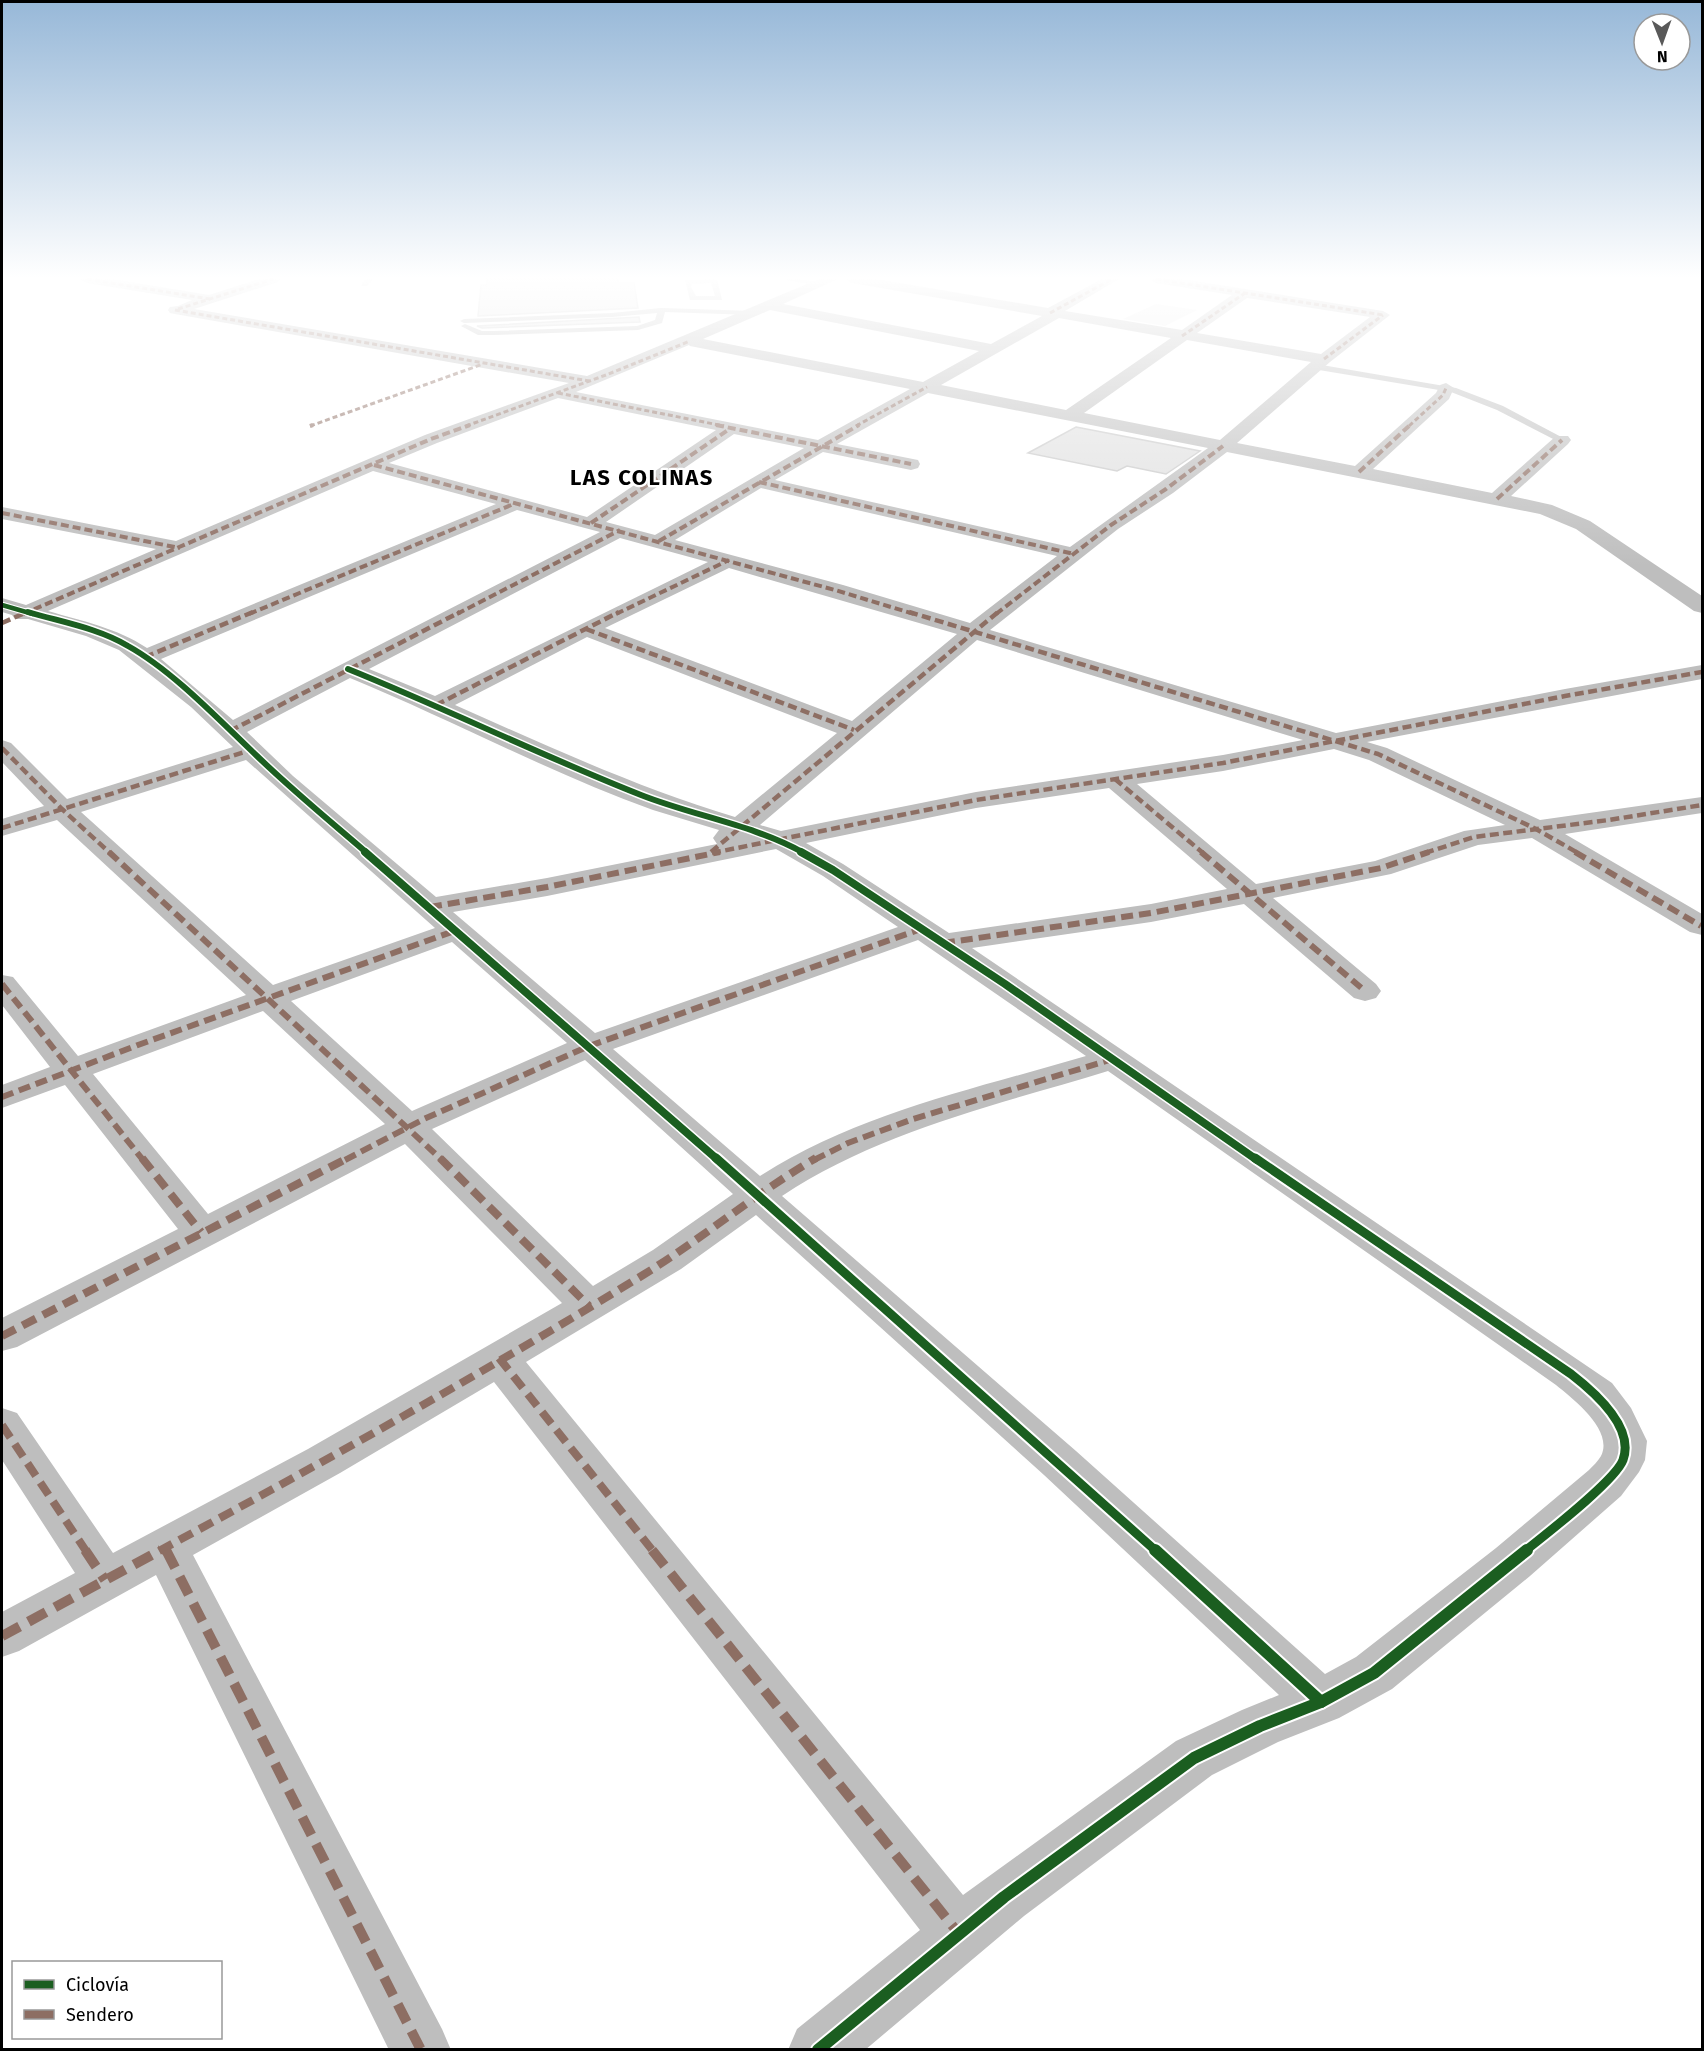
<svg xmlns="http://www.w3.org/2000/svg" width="1704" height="2051" font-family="'Fira Sans',sans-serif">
  <rect width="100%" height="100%" fill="#fff"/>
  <polygon fill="#ececec" points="1156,304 1197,310 1165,326 1123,319"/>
  <g fill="#dfdfdf" stroke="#c7c7c7" stroke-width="1.5">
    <polygon points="487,279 618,279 618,283 634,283 638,308 478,316 481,285 487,285"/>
    <polygon points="639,317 640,322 482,328 477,326"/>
    <polygon points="1076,427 1200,451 1166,474 1127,466 1117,471 1028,453"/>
  </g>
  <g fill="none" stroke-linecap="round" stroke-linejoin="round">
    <g fill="#bebebe" fill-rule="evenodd">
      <polygon points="365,279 373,279 367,286 361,286"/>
      <path d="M717,279L722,300H690L685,280ZM711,283L715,296H696L691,287L692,284Z"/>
      <polygon points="781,279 801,279 825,284 821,286"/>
      <polygon points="661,308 754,311 758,313 754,315 665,312 662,323 638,330 494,335 478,335 461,326 465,324 482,331 494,331 637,326 655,320 657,313 612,317 464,323 460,321 464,319 612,313"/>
      <polygon points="1316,364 1456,388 1503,406 1567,440 1559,442 1497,410 1451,392 1313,369 1313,365"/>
    </g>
    <path fill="#bebebe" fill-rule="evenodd" d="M80,279H112L209,295L259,279H280L278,282L194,309L587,376L819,279H838L783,304L991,344L1042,316L852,283L845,279H876L1048,308L1102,279H1119L1065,311L1182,330L1232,295L1156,283L1149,279H1182L1383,311L1390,315L1330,362L1237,443L1355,466L1436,393L1440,385L1446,383L1454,388L1449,399L1373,469L1492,493L1556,436H1568L1571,440L1568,444L1511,496L1552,505L1590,521L1702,596V613L1694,611L1576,529L1540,514L1227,452L1173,493L1118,529L990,630L1336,733L1565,689L1702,665V679L1367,742L1387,748L1540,820L1702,797V813L1565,834L1702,914V935L1690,932L1532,838L1478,845L1391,874L1273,898L1376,984L1381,991L1376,998L1365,1001L1354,998L1244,904L1151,922L972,948L1612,1383L1631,1408L1647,1441L1645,1460L1639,1472L1621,1496L1530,1576L1392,1689L1339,1718L1278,1742L1212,1775L1024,1916L865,2050H788L797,2029L920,1930L494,1382L340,1473L193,1555L442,2029L451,2050H389L156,1575L19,1651L2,1657V1612L75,1573L2,1460V1408L17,1413L113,1553L308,1449L562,1303L405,1144L17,1347L2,1351V1318L178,1229L65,1085L2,1108V1085L50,1067L2,1005V975L13,977L78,1056L246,995L57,820L2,836V819L44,806L2,762V740L11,743L67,799L233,747L191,707L119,650L86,636L28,619H15L12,615L2,612V598L26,605L156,549L2,519V507L176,541L425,435L569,383L175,314L170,313L168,310L170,307L178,306L192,300L87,283ZM1247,298L1370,317L1321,354L1197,333ZM770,310L979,351L923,382L703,339ZM1059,318L1171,338L1066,410L941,385ZM1187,340L1311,362L1220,440L1084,413ZM689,345L690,346L910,389L818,440L576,392ZM928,393L1208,448L1070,547L775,480L823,452L911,470L918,468L920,464L918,460L837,444ZM558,398L716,430L587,517L389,463L437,443ZM734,434L804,448L655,535L606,522ZM373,471L496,504L147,648C117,628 82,621 48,611ZM761,488L1057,556L970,623L843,585L675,540ZM517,510L600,532L233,720L161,659ZM620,538L708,562L435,696L369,669ZM729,568L957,634L852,721L605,628ZM587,637L837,733L735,817C638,788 548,746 455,705ZM977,640L1303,740L1223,755L976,792L781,831L760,825ZM350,678C452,720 550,773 653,810C675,817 697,823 719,830L713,838L717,844L547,878L436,897L293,776L247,732ZM1334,749L1369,760L1505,825L1464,831L1375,861L1256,884L1137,784L1223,771ZM246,760L435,928L273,985L81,812ZM1109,788L1227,889L1151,904L949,933L843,864L806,843L976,808ZM776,849L823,876L898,927L595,1033L453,912L547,896ZM918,940L1086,1056C975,1089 858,1113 760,1176L613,1049ZM452,942L567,1043L412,1111L291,1001ZM263,1011L385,1124L208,1214L93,1074ZM585,1060L733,1194L653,1250L593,1286L432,1129ZM1108,1071L1556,1385C1573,1399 1614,1430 1601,1456C1598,1461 1593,1466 1589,1470L1496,1548L1356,1657L1325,1674L1076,1451L782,1196C880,1131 997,1105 1108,1071ZM756,1215L1044,1475L1279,1695L1242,1710L1176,1741L963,1895L526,1362L681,1269Z"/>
    <g stroke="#8d6e63" stroke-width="3" stroke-dasharray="5 3" stroke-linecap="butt">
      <polyline points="87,279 210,299"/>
      <polyline points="1156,279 1383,315"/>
      <polyline points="178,309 273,279"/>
      <polyline points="175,310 589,381"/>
      <polyline points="1050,313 1112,279"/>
      <polyline points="1182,336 1245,293"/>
      <polyline points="1324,359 1383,315"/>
      <polyline points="558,393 724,426"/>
      <polyline points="310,426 483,364"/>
      <polyline points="466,426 606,375 690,341"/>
      <polyline points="856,426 927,387"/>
      <polyline points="1409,426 1443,395 1446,388"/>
    </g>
    <g stroke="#8d6e63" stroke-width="4" stroke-dasharray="8 4" stroke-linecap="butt">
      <polyline points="716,425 911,464"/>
      <polyline points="310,426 313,425"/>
      <polyline points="374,465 835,590 914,614"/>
      <polyline points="1359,472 1410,425"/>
      <polyline points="759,482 1074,554"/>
      <polyline points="1497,499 1562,440"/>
      <polyline points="2,513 180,548"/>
      <polyline points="591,523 731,428"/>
      <polyline points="659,541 859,425"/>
      <polyline points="23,614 431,439 470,425"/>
      <polyline points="249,614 516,503"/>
      <polyline points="457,614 620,530"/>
      <polyline points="616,614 729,560"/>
      <polyline points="996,614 1111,525 1166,489 1223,446"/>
    </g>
    <g stroke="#8d6e63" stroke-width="4.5" stroke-dasharray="9 4.5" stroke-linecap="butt">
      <polyline points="909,612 1378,754 1536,829 1578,853"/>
      <polyline points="2,623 27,612"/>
      <polyline points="586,629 854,730"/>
      <polyline points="145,657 253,612"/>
      <polyline points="436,705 619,612"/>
      <polyline points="230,731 460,612"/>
      <polyline points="2,748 62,809 110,853"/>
      <polyline points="1115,779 1203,853"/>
      <polyline points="2,828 251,750"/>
      <polyline points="711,852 998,612"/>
      <polyline points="712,853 976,800 1223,763 1565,696 1702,672"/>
      <polyline points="1425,853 1474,837 1609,820 1702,805"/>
    </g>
    <g stroke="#8d6e63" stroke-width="6" stroke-dasharray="12 6" stroke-linecap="butt">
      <polyline points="109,852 442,1160"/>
      <polyline points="1201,852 1365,991"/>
      <polyline points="1575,852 1701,926"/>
      <polyline points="430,907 547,887 720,852"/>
      <polyline points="943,943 1151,913 1381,868 1429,852"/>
      <polyline points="2,984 143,1160"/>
      <polyline points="2,1097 138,1045 457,930"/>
      <polyline points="345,1160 424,1119 589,1046 921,929"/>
      <polyline points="814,1160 848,1143 913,1119 1113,1059"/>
    </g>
    <g stroke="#8d6e63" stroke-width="8" stroke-dasharray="15 8" stroke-linecap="butt">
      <polyline points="142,1158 201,1232"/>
      <polyline points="440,1158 589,1306"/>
      <polyline points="2,1336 348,1158"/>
      <polyline points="499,1358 653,1551"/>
      <polyline points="2,1425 86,1551"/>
      <polyline points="165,1547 167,1551"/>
      <path d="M159,1551C322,1463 485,1372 643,1275C703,1238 756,1193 816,1158"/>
    </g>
    <g stroke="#8d6e63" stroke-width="10" stroke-dasharray="20 10" stroke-linecap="butt">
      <polyline points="85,1550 105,1580"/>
      <polyline points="166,1550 421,2050"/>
      <polyline points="652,1550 959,1934"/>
      <polyline points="2,1636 161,1550"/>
    </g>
    <g stroke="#fff" stroke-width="7">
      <polyline id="cycleway-far4" points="2,605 33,614"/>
    </g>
    <g stroke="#fff" stroke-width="9">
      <g id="cycleway-far3">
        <path d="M28,612C61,622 98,628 128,646C173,671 219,720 257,756C292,790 330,821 367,853"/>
        <path d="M348,669C447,709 542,756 641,795C694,816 754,825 804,853"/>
      </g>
    </g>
    <g stroke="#fff" stroke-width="11">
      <g id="cycleway-far2">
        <polyline points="365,852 718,1160"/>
        <polyline points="801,852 833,870 1005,984 1257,1160"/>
      </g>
    </g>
    <g stroke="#fff" stroke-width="13">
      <g id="cycleway-far1">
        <polyline points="716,1158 1156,1551"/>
        <path d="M1255,1158L1571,1374C1593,1391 1635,1427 1623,1460C1615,1481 1546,1534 1525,1551"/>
      </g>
    </g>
    <g stroke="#fff" stroke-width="16">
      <g id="cycleway">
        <polyline points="1155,1550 1321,1702"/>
        <polyline points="818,2050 1004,1897 1194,1758 1260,1726 1321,1702 1374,1673 1527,1550"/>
      </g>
    </g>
    <use href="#cycleway-far4" stroke="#1b5e20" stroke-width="4.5"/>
    <use href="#cycleway-far3" stroke="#1b5e20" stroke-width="6"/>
    <use href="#cycleway-far2" stroke="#1b5e20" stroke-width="8"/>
    <use href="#cycleway-far1" stroke="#1b5e20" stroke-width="9"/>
    <use href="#cycleway" stroke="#1b5e20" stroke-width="12"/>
  </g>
  <linearGradient id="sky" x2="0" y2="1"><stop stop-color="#97b8d8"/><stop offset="0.49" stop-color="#fff"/><stop offset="1" stop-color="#fff" stop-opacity="0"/></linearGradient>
  <rect width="1704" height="566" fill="url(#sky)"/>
  <g text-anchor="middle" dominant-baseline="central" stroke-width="4.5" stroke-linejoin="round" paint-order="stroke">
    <g font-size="22" font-weight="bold" letter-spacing="1.5" fill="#000" stroke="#fff">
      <text x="642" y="477">LAS COLINAS</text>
    </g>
  </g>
  <rect width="1704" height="2051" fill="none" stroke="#000000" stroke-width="6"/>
  <rect x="12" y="1961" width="210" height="78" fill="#ffffff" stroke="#999999" stroke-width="1.5"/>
  <rect x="24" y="1980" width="30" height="9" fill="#1b5e20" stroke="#999999" stroke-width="1.5"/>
  <text x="66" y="1991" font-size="18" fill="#000000">Ciclovía</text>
  <rect x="24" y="2010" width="30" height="9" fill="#8d6e63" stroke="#999999" stroke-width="1.5"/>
  <text x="66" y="2021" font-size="18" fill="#000000">Sendero</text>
  <g transform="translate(1662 42) rotate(179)"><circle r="28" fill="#ffffff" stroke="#999999" stroke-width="1.5"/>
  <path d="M0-4.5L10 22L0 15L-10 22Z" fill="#595959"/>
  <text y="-9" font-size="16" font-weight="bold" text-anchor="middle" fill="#000000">N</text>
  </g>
</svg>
